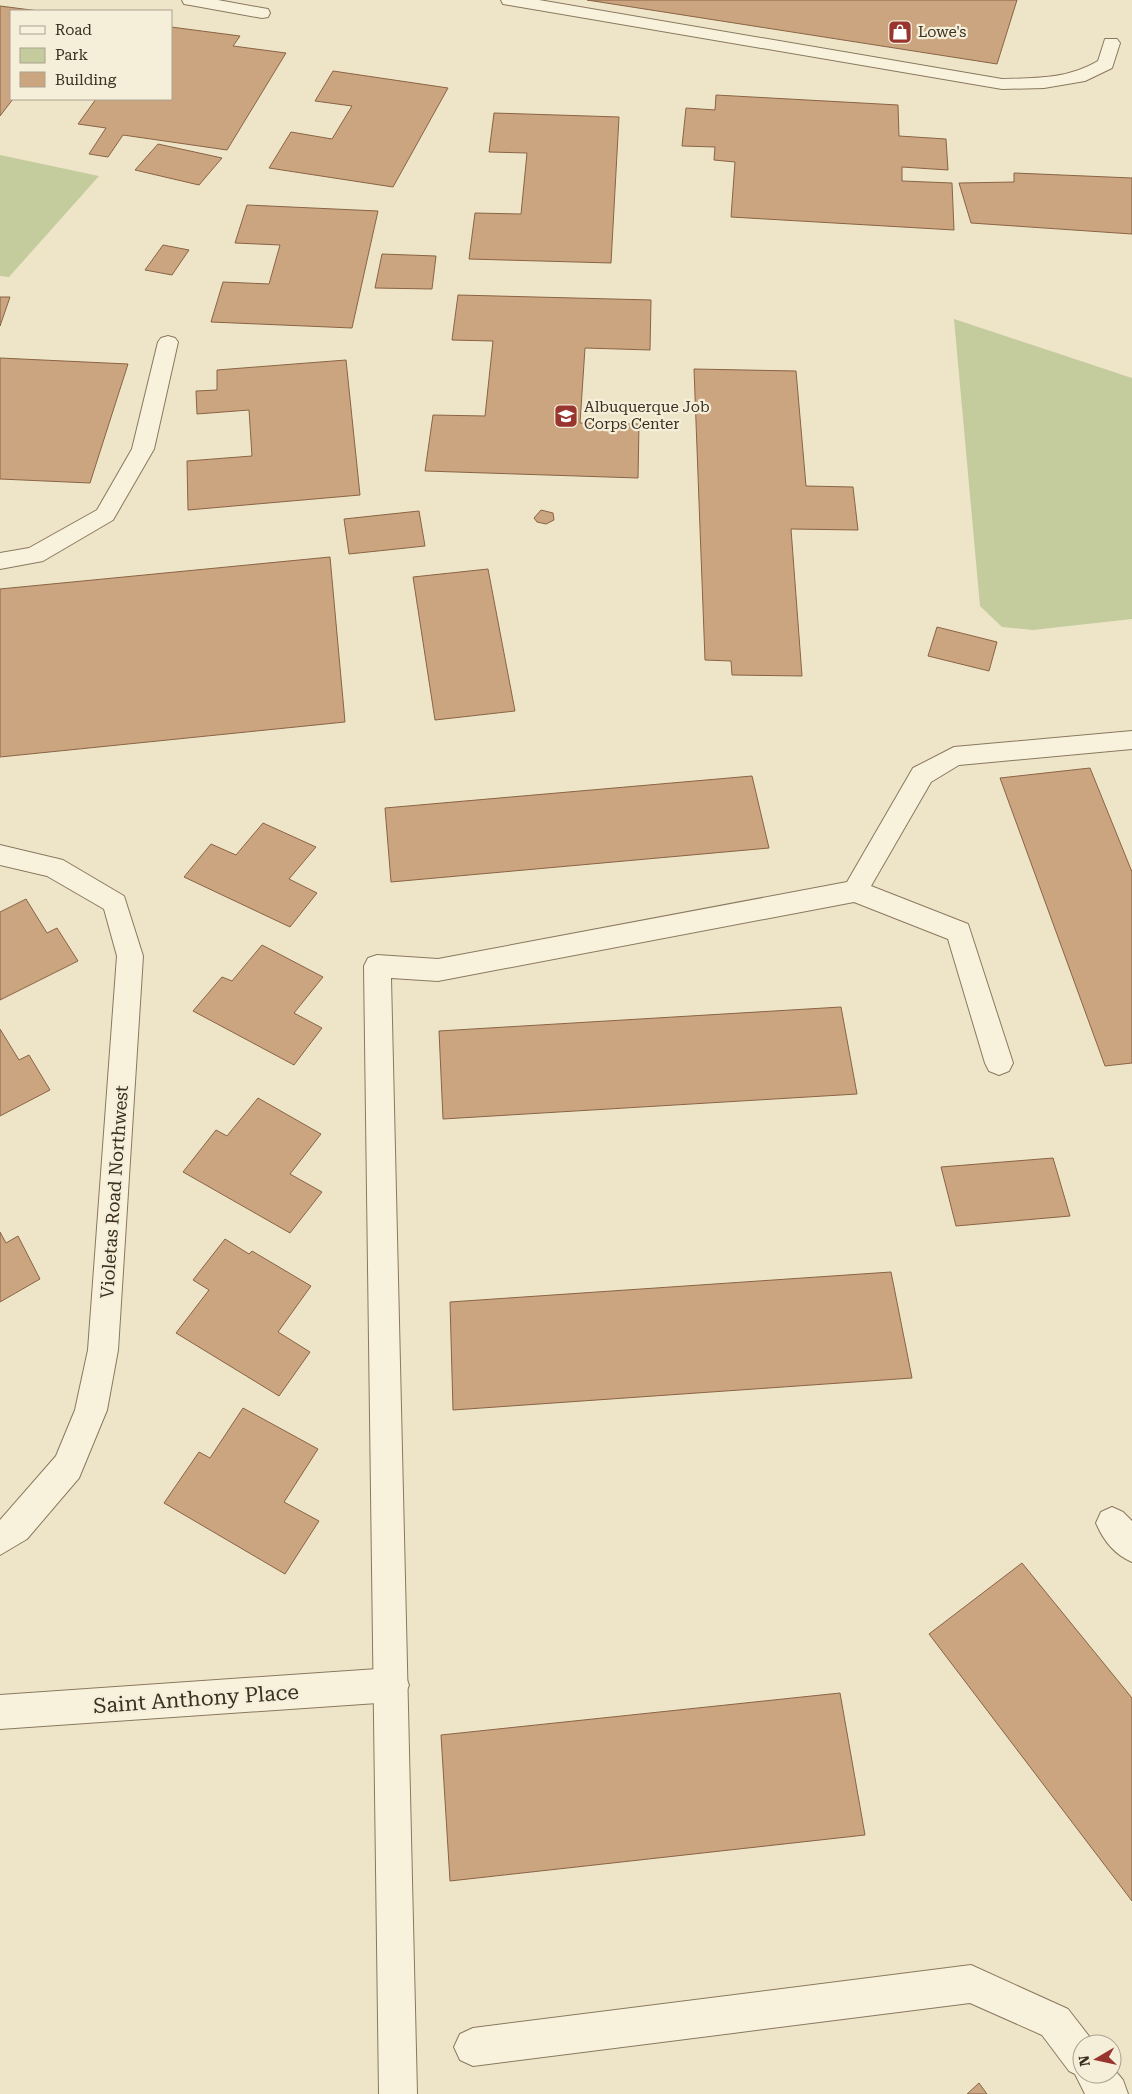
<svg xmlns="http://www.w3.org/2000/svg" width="1132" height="2094" font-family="'Roboto Serif',serif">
  <rect width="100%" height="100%" fill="#eee5c9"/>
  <g fill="#c4cc9d">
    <polygon points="0,155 99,176 9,277 0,276"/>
    <polygon points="954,319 1132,378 1132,619 1033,630 1002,627 980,606"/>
  </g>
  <g fill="#cba480" stroke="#896444">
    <polygon points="587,0 1017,0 997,64"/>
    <polygon points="0,6 39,11 11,11 11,99 13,99 0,116"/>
    <polygon points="171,27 240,36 233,46 286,53 227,150 123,135 108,157 89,154 106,128 78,124 96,99 171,99"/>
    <polygon points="333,71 448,88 393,187 269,168 291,132 332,139 352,106 315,101"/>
    <polygon points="716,95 898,105 899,136 946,139 948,170 902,167 902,181 952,183 954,230 731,217 735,162 714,160 715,147 682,146 686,108 715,110"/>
    <polygon points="494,113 619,117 611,263 469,259 475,213 521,214 527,153 489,152"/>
    <polygon points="158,144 222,158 199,185 135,170"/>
    <polygon points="1014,173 1132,178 1132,234 971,223 959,183 1014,182"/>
    <polygon points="247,205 378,211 352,328 211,322 223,282 269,284 280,245 235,243"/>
    <polygon points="163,245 189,250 172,275 145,270"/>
    <polygon points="382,254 436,256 432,289 375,288"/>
    <polygon points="458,295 651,300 650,350 585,348 580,423 639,424 638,478 425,471 433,415 485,416 493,341 452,340"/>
    <polygon points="0,297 10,297 0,326"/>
    <polygon points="0,358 128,364 90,483 0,479"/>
    <polygon points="346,360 360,495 188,510 187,461 252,456 249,410 197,414 196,391 217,390 217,370"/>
    <polygon points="694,369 796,371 806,486 853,487 858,530 791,529 802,676 732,675 731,661 705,660"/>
    <polygon points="541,510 553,513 554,520 546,524 537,522 534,518"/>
    <polygon points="419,511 425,546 349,554 344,519"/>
    <polygon points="330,557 345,722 0,757 0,589"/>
    <polygon points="488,569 515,711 435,720 413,577"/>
    <polygon points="937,627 997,642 989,671 928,656"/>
    <polygon points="1090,768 1132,872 1132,1063 1105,1066 1000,778"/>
    <polygon points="752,776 769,848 391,882 385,808"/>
    <polygon points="263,823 316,847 289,879 317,893 290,927 184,877 211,844 236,855"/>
    <polygon points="26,899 47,933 57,928 78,961 0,1000 0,912"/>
    <polygon points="262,945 323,977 294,1013 322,1028 294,1065 193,1011 222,977 232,981"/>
    <polygon points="841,1007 857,1094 443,1119 439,1031"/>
    <polygon points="0,1029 19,1060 29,1055 50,1090 0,1116"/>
    <polygon points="258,1098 321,1134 290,1174 322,1192 290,1233 183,1172 216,1130 227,1136"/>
    <polygon points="1053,1158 1070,1216 956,1226 941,1167"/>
    <polygon points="0,1232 6,1243 18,1236 40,1279 0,1302"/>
    <polygon points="225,1239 249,1254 252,1251 311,1286 278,1332 310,1352 279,1396 176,1333 209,1290 193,1280"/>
    <polygon points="891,1272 912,1378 453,1410 450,1302"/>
    <polygon points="243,1408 318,1449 284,1502 319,1521 285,1574 164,1503 199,1452 210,1458"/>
    <polygon points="1022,1563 1132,1698 1132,1901 929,1634"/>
    <polygon points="840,1693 865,1835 450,1881 441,1735"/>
    <polygon points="979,2083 987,2094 967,2094"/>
  </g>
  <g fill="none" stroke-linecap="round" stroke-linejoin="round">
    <g stroke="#8a785e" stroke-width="2">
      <g id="service">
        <polygon points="182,0 218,0 262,8 268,9 270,13 268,17 262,18 190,5 184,4"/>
        <path d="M501,0H539L1002,79C1037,78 1067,79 1098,61L1105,39H1117L1120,43L1112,68L1085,81L1044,88L1002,89L509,5L503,4Z"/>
        <polygon points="168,336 175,338 178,342 154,449 113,520 43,561 0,569 0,553 29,548 97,510 132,449 158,342 161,338"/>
        <polygon points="1132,731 1132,749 959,765 931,782 871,886 968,924 1013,1063 1009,1071 999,1075 989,1071 985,1063 948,939 854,902 438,981 391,978 417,2094 379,2094 364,966 368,958 377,955 438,959 847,882 913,768 954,747"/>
        <path d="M1112,1507L1123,1512L1132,1521V1562C1115,1555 1103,1540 1096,1523L1101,1512Z"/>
        <polygon points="971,1965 1068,2009 1095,2044 1082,2044 1082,2074 1112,2074 1112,2067 1123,2080 1128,2094 1085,2094 1075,2074 1069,2071 1042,2035 970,2003 473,2066 460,2060 454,2047 460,2034 473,2028"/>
      </g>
    </g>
    <g stroke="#8a785e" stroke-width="2">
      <g id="minor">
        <polygon points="0,845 63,860 124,896 143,956 118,1350 107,1410 79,1478 27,1539 0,1555 0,1520 56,1456 75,1410 88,1350 117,956 104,909 47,876 0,865"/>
        <polygon points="392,1668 404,1673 409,1685 404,1697 392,1702 0,1729 0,1695"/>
      </g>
    </g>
    <use href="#service" fill="#f8f2dd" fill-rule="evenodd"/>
    <use href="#minor" fill="#f8f2dd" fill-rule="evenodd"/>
  </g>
  <defs>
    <g id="shop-square" transform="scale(1.25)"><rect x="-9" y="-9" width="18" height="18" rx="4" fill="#98352f" stroke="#f5efd9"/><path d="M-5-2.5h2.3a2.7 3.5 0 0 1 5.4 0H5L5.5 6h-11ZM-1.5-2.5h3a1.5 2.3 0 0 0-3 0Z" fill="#fff"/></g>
    <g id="university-square" transform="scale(1.25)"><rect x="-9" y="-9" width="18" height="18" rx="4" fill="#98352f" stroke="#f5efd9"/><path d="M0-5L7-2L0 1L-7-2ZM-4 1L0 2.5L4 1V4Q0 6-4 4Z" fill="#fff"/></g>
  </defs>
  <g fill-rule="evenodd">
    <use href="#shop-square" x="900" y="32"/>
    <use href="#university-square" x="566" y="416"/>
  </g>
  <g text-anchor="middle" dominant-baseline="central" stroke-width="4.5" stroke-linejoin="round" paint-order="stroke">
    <g font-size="15" fill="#3b2f21" stroke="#f5efd9" text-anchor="start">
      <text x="918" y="32">Lowe's</text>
      <text x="584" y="407">Albuquerque Job<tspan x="584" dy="17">Corps Center</tspan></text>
    </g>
    <g font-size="18" fill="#3b2f21" stroke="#f5efd9">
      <text transform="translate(114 1192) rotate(-86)">Violetas Road Northwest</text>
    </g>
    <g font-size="21" fill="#3b2f21" stroke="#f5efd9">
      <text transform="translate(196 1699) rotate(-4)">Saint Anthony Place</text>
    </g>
  </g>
  <rect x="10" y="10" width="162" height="90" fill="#f5efd9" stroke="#aba28f"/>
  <rect x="20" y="26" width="25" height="8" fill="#f8f2dd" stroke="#aba28f"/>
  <text x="55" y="35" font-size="15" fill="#3b2f21">Road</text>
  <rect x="20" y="48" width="25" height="15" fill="#c4cc9d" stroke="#aba28f"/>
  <text x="55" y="60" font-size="15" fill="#3b2f21">Park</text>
  <rect x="20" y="72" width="25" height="15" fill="#cba480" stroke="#aba28f"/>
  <text x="55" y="85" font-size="15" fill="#3b2f21">Building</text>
  <g transform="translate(1097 2059) rotate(261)"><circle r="24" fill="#f5efd9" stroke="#aba28f"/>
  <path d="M0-4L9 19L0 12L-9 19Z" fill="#98352f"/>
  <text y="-8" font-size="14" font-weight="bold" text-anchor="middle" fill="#3b2f21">N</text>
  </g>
</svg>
